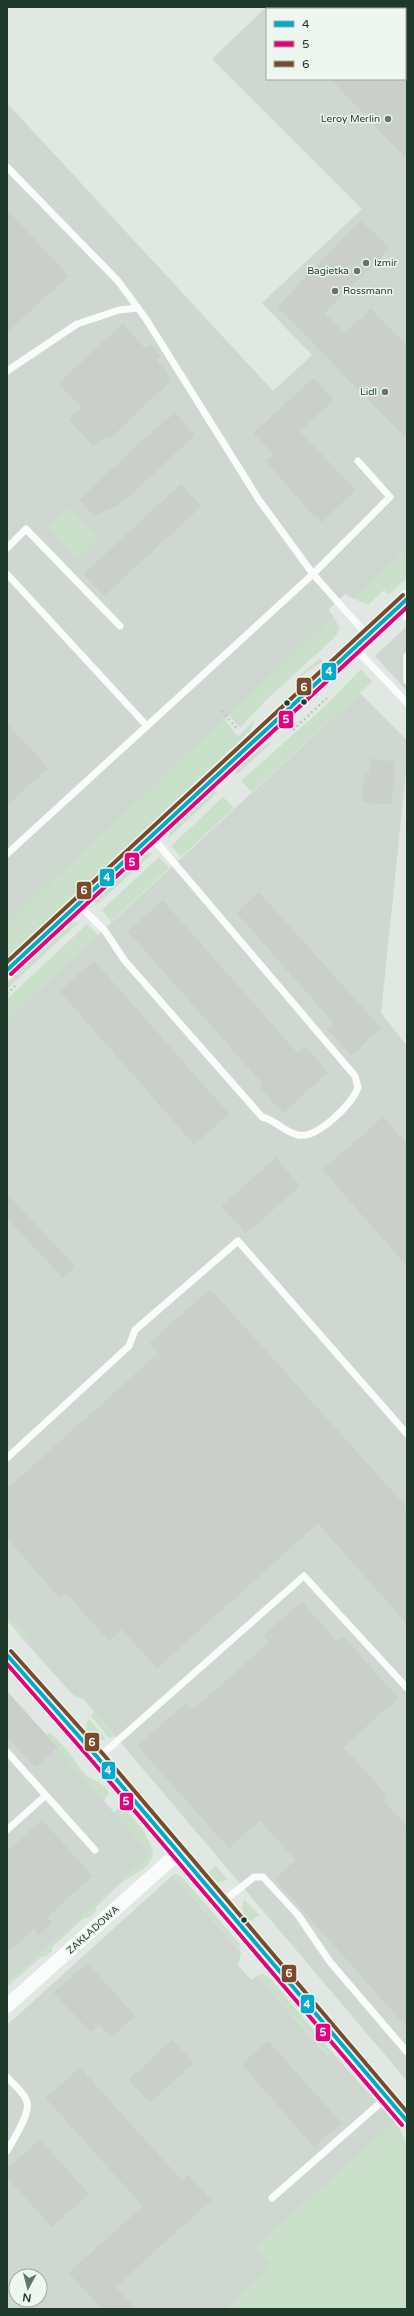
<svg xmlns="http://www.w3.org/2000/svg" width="414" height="2316" font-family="'Varela Round',sans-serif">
  <rect width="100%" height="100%" fill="#e1e7e2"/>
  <g fill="#ced8d1" fill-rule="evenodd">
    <path d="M266,7H407V549L354,599L345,594L328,610L334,617L7,924V103L273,391L312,355L262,303L362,209L212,59ZM267,9H405V79H267Z"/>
    <polygon points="407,626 407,691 375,656"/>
    <polygon points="360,693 407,740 407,762 381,1013 407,1046 407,2081 94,1711 83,1699 73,1695 22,1638 27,1634 18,1628 7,1616 7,1019"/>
    <polygon points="7,1691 151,1854 7,1983"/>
    <path d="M173,1875L241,1952L238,1965L251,1980L257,1976L327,2055L332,2052L395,2123L256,2247L272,2266L227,2309H7V2025ZM16,2276H40V2300H16Z"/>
  </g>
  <g fill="#cae0ca">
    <polygon points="69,507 99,539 77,559 48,527"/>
    <polygon points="407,549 407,578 389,594 384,590 368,605 354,599"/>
    <polygon points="334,617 340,629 334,638 265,701 240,728 229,715"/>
    <polygon points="320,658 323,661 301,676 301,674"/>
    <polygon points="361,669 372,682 252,792 241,781 324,707"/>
    <polygon points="224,719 238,736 255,720 249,732 7,958 7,924"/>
    <polygon points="269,742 270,744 236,775 237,768"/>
    <polygon points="214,791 217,793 168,838 171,829"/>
    <polygon points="223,797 234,808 181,857 171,846"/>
    <polygon points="147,853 153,853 95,906 96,900 100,895"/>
    <polygon points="159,857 169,868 111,922 102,910"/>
    <polygon points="80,921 7,989 7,983 68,925"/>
    <polygon points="87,924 98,935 7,1019 7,999"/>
    <polygon points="7,1616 18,1628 20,1626 27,1634 22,1638 7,1620"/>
    <polygon points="94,1711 112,1733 115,1736 109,1738 91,1716"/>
    <polygon points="89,1719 106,1740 88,1738 86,1724"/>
    <path d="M49,1733C61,1739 76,1764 86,1775C94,1782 105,1782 109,1794L104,1801L46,1735Z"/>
    <path d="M124,1808L144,1831L153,1851C153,1869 132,1874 121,1883C113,1891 104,1899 96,1907L95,1912L88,1918H84L52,1947V1951L45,1957H41L9,1985L7,1990V1983L151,1854L114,1813L117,1809Z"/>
    <polygon points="216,1866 228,1880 218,1882 209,1876 208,1873"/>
    <polygon points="175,1874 182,1877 239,1943 240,1950 173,1875"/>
    <polygon points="244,1899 259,1915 251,1921 247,1919 242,1909"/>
    <polygon points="262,1974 270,1978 332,2052 328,2055 257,1976"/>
    <polygon points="395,2123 400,2129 407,2146 407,2309 227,2309 272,2266 256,2247"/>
  </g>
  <g fill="#cacfcb" stroke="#cad0cb">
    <polygon points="331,79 407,79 407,159"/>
    <polygon points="7,210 68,276 7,332"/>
    <polygon points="361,221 390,248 324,313 345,334 371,309 407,346 407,438 277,307"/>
    <polygon points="123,324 145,349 151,345 160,356 156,360 167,373 169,382 109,439 106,436 94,447 69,419 82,408 59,383"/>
    <polygon points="313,378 334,400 299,431 355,490 322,522 317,516 315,517 266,461 274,455 254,433"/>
    <polygon points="175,414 195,435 120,504 94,515 80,500 109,471 121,464 119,462 162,423"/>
    <polygon points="181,484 201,506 104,596 84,574"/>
    <polygon points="7,724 48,768 7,805"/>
    <polygon points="371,759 395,762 391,804 381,803 378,804 362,801 365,774 370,775"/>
    <polygon points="259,893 381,1028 352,1055 327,1029 334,1023 237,913"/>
    <polygon points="163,901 298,1054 305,1047 328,1072 283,1113 260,1087 263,1084 128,931"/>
    <polygon points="94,961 229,1114 194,1144 60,991"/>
    <polygon points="383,1117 407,1144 407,1266 323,1170"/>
    <polygon points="276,1158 300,1186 246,1233 222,1206"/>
    <polygon points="7,1194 75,1267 63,1278 7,1218"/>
    <polygon points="210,1289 407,1508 407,1624 318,1523 157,1668 122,1629 109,1641 66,1593 60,1598 7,1538 7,1489 159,1353 150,1343"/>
    <polygon points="302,1602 336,1641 343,1637 398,1698 343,1747 386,1795 382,1799 407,1827 407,2027 275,1879 296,1860 260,1820 229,1848 138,1746 186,1703 193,1710 270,1642 264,1635"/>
    <polygon points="7,1692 57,1747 35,1767 7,1736"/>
    <polygon points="42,1820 92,1876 47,1917 52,1923 39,1935 34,1928 7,1953 7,1852"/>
    <polygon points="87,1963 135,2016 111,2037 99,2024 91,2032 54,1993"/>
    <polygon points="172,2040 193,2063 150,2103 129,2080"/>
    <polygon points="268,2041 341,2123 314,2147 242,2064"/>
    <polygon points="80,2068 182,2181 188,2175 211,2200 115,2287 135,2309 102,2309 69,2273 143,2206 46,2098"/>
    <polygon points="40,2140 88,2194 52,2227 7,2177 7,2169"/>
  </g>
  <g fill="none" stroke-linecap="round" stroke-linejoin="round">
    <g stroke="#bec7c2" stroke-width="2.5" stroke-dasharray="2 3" stroke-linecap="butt">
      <polyline points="222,711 238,730"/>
      <polyline points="293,730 327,698"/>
      <polyline points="7,994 17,984"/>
    </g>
    <g stroke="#fafbfb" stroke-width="7">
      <polyline points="7,167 118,281 146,319 259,500 313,574 367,635"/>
      <polyline points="7,371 77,324 119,310 138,308"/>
      <polyline points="7,548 26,529 120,626"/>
      <polyline points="7,574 147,726"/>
      <polyline points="398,608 407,617"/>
      <polyline points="354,647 407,703"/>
      <polyline points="407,656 407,681"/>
      <polyline points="7,854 313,574 390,497 358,461"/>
      <path d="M78,904L105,931L125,961L262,1117C276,1120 285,1133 298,1135C317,1139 353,1104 358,1087L355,1076L152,837"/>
      <polyline points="7,1458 129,1346 135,1330 238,1241 407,1434"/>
      <polyline points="7,1752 95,1850"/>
      <polyline points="98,1758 304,1576 407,1688"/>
      <polyline points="7,1830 45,1796"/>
      <polyline points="221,1903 254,1877 263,1877 298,1915 330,1962 407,2052"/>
      <path d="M7,2077C13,2084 25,2093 27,2102C31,2113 13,2140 7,2151"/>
      <polyline points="272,2198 387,2097"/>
    </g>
    <g stroke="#fafbfb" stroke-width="14">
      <polyline points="7,1655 98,1758 407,2121"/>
      <polyline points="7,2006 178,1853"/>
    </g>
    <polyline stroke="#fafbfb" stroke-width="18" points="7,970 407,599"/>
    <g stroke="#eef6f0" stroke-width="7">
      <g id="bus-1">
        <polyline points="7,970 407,599"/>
        <polyline points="7,1655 98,1758 407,2121"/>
      </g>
    </g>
    <g stroke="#eef6f0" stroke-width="7">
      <g id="bus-2">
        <polyline points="11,974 407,607"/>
        <polyline points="7,1664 93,1762 402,2125"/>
      </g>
    </g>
    <g stroke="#eef6f0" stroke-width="7">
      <g id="bus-3">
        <polyline points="7,962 403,595"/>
        <polyline points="11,1651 103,1754 407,2112"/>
      </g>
    </g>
    <use href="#bus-1" stroke="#00a9ce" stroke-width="4"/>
    <use href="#bus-2" stroke="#e5007d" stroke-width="4"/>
    <use href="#bus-3" stroke="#7a4b2a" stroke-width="4"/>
  </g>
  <g fill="#63766a" stroke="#eef6f0" stroke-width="1.5">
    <circle cx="388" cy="119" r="4"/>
    <circle cx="366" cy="263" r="4"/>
    <circle cx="357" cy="271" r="4"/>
    <circle cx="335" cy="291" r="4"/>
    <circle cx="385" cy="392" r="4"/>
  </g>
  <g fill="#1f392a" stroke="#eef6f0" stroke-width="1.5">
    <circle cx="304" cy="702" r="3.5"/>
    <circle cx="287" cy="703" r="3.5"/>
    <circle cx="244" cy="1920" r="3.5"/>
  </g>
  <g text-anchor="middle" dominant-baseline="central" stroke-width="3" stroke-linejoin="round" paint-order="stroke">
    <g font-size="10" fill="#1f392a" stroke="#eef6f0" text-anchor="end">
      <text x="380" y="119">Leroy Merlin</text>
      <text x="374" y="263" text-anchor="start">Izmir</text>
      <text x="349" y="271">Bagietka</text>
      <text x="343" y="291" text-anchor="start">Rossmann</text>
      <text x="377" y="392">Lidl</text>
    </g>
    <g font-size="10" fill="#1f392a" stroke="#eef6f0">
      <text transform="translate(93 1930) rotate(-42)">ZAKŁADOWA</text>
    </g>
  </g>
  <g stroke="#eef6f0" stroke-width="1.5">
    <rect x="321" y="662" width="16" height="19" rx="4" fill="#00a9ce"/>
    <rect x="296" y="677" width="16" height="19" rx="4" fill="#7a4b2a"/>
    <rect x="278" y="710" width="16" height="19" rx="4" fill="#e5007d"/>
    <rect x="124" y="852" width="16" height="19" rx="4" fill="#e5007d"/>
    <rect x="99" y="868" width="16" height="19" rx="4" fill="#00a9ce"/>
    <rect x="76" y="881" width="16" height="19" rx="4" fill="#7a4b2a"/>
    <rect x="84" y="1732" width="16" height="20" rx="4" fill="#7a4b2a"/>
    <rect x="101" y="1761" width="15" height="19" rx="4" fill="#00a9ce"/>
    <rect x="119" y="1792" width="15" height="19" rx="4" fill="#e5007d"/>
    <rect x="281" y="1964" width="16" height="19" rx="4" fill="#7a4b2a"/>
    <rect x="300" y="1994" width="15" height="20" rx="4" fill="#00a9ce"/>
    <rect x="315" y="2023" width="16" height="19" rx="4" fill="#e5007d"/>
  </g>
  <g font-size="11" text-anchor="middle" font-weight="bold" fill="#fff">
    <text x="329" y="675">4</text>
    <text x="304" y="691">6</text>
    <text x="286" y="723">5</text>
    <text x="132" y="866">5</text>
    <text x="107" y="881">4</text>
    <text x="84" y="894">6</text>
    <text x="92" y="1746">6</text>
    <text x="108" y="1774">4</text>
    <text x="126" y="1805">5</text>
    <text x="289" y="1977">6</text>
    <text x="307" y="2008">4</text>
    <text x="323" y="2036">5</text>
  </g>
  <rect width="414" height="2316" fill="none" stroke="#1f392a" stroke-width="16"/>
  <rect x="266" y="8" width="140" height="72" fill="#eef6f0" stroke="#9baaa1"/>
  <rect x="274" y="21" width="20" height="6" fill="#00a9ce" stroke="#9baaa1"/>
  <text x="302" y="28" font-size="12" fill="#1f392a">4</text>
  <rect x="274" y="41" width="20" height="6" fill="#e5007d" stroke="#9baaa1"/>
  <text x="302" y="48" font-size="12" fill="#1f392a">5</text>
  <rect x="274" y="61" width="20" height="6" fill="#7a4b2a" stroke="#9baaa1"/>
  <text x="302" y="68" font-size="12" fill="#1f392a">6</text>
  <g transform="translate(28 2288) rotate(187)"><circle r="19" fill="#eef6f0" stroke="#9baaa1"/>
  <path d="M0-3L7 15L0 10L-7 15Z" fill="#63766a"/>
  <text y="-6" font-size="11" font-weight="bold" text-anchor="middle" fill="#1f392a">N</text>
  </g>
</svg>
